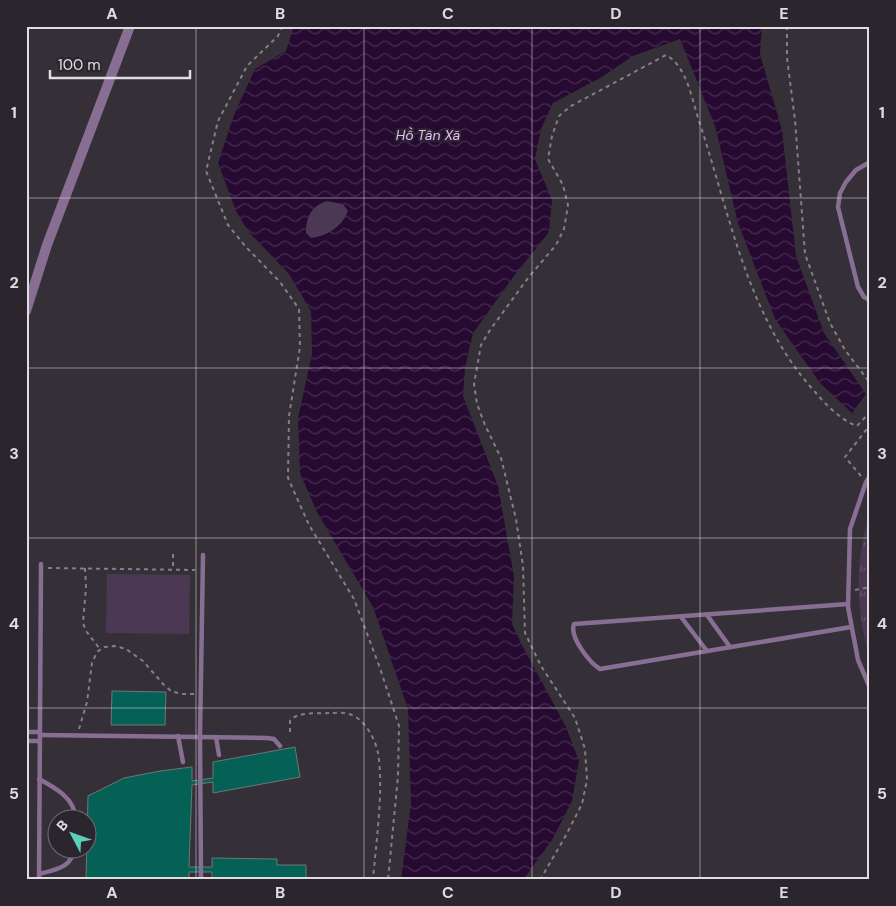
<svg xmlns="http://www.w3.org/2000/svg" width="896" height="906" font-family="'DM Sans',sans-serif">
  <defs>
    <pattern id="park-tufts" width="24" height="20" patternUnits="userSpaceOnUse" patternTransform="scale(1.25)"><rect width="24" height="20" fill="#4b3953"/><path d="M3 7l-1-3M5 7V3M7 7l1-3M15 17l-1-3M17 17v-4M19 17l1-3" fill="none" stroke="#65556b"/></pattern>
    <pattern id="water-waves" width="16" height="10" patternUnits="userSpaceOnUse" patternTransform="scale(1.25)"><rect width="16" height="10" fill="#270a32"/><path d="M0 5q4-4 8 0t8 0" fill="none" stroke="#462d4f"/></pattern>
  </defs>
  <rect width="100%" height="100%" fill="#353037"/>
  <g fill="#4b3953">
    <path d="M327,201L343,204L348,211C342,227 327,236 311,238L306,233C306,217 311,206 327,201Z"/>
    <polygon points="107,574 190,575 189,634 106,633"/>
  </g>
  <path fill="url(#park-tufts)" d="M870,514V659C856,612 854,561 870,514Z"/>
  <path fill="url(#water-waves)" fill-rule="evenodd" d="M294,26H762L760,54L782,130L796,256L824,333L866,394L852,413L820,383L775,319L738,223L715,126L680,39L633,56L602,77L553,103L541,129L535,159L552,200L549,232L514,276L473,333L465,368L463,396L498,486L514,576L512,624L523,647L566,727L579,761L572,801L552,840L523,880H401L411,803L408,709L373,607L317,512L300,473L298,418L312,354L311,311L289,274L248,231L236,211L218,163L234,115L255,69L286,51ZM327,201L343,204L348,211C342,227 327,236 311,238L306,233C306,217 311,206 327,201Z"/>
  <g fill="#056155" stroke="#6c7875">
    <polygon points="112,691 166,692 165,725 111,725"/>
    <polygon points="295,747 300,777 213,793 213,782 192,785 189,867 212,867 212,858 277,859 277,865 306,865 306,880 212,880 212,872 189,872 189,880 86,880 88,796 124,778 160,771 192,767 192,781 213,778 213,762"/>
  </g>
  <g fill="none" stroke-linecap="round" stroke-linejoin="round">
    <g stroke="#837f85" stroke-width="2" stroke-dasharray="4 4" stroke-linecap="butt">
      <polyline points="282,26 278,36 247,66 218,121 206,171 228,225 246,247 280,282 299,309 300,347 289,416 288,478 309,525 354,599 380,668 399,726 398,776 388,880"/>
      <polyline points="787,26 787,58 795,120 805,254 830,323 845,350 870,383"/>
      <polyline points="861,476 845,457 870,425"/>
      <polyline points="173,554 173,570"/>
      <polyline points="48,568 195,570"/>
      <polyline points="85,568 86,587 83,623 86,631 100,649"/>
      <polyline points="855,590 870,587"/>
      <polyline points="79,729 87,702 92,663 97,652 104,647 115,646 126,649 143,661 164,685 171,691 182,694 194,694"/>
      <path d="M290,732V721C297,711 318,714 330,713C336,713 343,712 349,714C364,718 375,738 378,753C384,789 376,842 373,880"/>
      <path d="M540,880L565,837L582,804L587,780L585,749L575,718L541,666L525,633L523,566L516,519L501,458L485,425L477,404L474,384L481,345L490,330L528,278L556,245L564,229L568,205L563,185L548,159L552,136L559,116L571,106L666,55C687,66 692,100 699,121C730,214 747,318 816,393C827,406 841,420 857,426L870,412"/>
    </g>
    <g stroke="#886e93" stroke-width="4.5">
      <polyline points="870,162 856,170 846,182 840,193 838,207 858,287 864,297 870,300"/>
      <polyline points="870,476 866,482 850,529 848,607 858,660 870,688"/>
      <path d="M848,604L574,624C569,637 590,663 600,669L851,627"/>
      <polyline points="707,615 730,647"/>
      <polyline points="681,617 707,651"/>
      <polyline points="26,732 40,732"/>
      <polyline points="40,735 267,738 274,739 280,746"/>
      <polyline points="178,736 183,762"/>
      <polyline points="216,737 219,755"/>
      <polyline points="26,741 40,741"/>
      <path d="M39,779C54,787 76,799 75,818"/>
      <path d="M39,874C54,870 73,868 74,848"/>
      <polyline points="39,880 41,564"/>
      <polyline points="201,880 200,736 203,555"/>
    </g>
    <polyline stroke="#886e93" stroke-width="10" points="26,311 47,245 130,26"/>
  </g>
  <path fill="none" stroke="#e0dde2" stroke-width="1" stroke-opacity="0.55" d="M196,26V880M364,26V880M532,26V880M700,26V880M26,198H870M26,368H870M26,538H870M26,708H870"/>
  <g text-anchor="middle" dominant-baseline="central" stroke-width="4" stroke-linejoin="round" paint-order="stroke">
    <g font-size="14" font-style="italic" fill="#eab9ff" stroke="#2b262d">
      <text x="428" y="135">Hồ Tân Xã</text>
    </g>
  </g>
  <rect width="896" height="906" fill="none" stroke="#2b262d" stroke-width="55"/>
  <g transform="translate(72 834) rotate(311)"><circle r="24" fill="#2b262d" stroke="#736f75"/>
  <path d="M0-4L9 19L0 12L-9 19Z" fill="#5ccebb"/>
  <text y="-8" font-size="14" font-weight="bold" text-anchor="middle" fill="#e0dde2">B</text>
  </g>
  <path d="M50 70v8h140v-8" fill="none" stroke="#e0dde2" stroke-width="2.5"/>
  <text x="58" y="70" font-size="15" fill="#e0dde2" stroke="#2b262d" stroke-width="4" paint-order="stroke">100 m</text>
  <rect x="28" y="28" width="840" height="850" fill="none" stroke="#e0dde2" stroke-width="2"/>
  <g font-size="16" text-anchor="middle" font-weight="bold" fill="#e0dde2">
    <text x="112" y="19">A</text>
    <text x="280" y="19">B</text>
    <text x="448" y="19">C</text>
    <text x="616" y="19">D</text>
    <text x="784" y="19">E</text>
    <text x="14" y="118">1</text>
    <text x="882" y="118">1</text>
    <text x="14" y="288">2</text>
    <text x="882" y="288">2</text>
    <text x="14" y="459">3</text>
    <text x="882" y="459">3</text>
    <text x="14" y="629">4</text>
    <text x="882" y="629">4</text>
    <text x="14" y="799">5</text>
    <text x="882" y="799">5</text>
    <text x="112" y="898">A</text>
    <text x="280" y="898">B</text>
    <text x="448" y="898">C</text>
    <text x="616" y="898">D</text>
    <text x="784" y="898">E</text>
  </g>
</svg>
